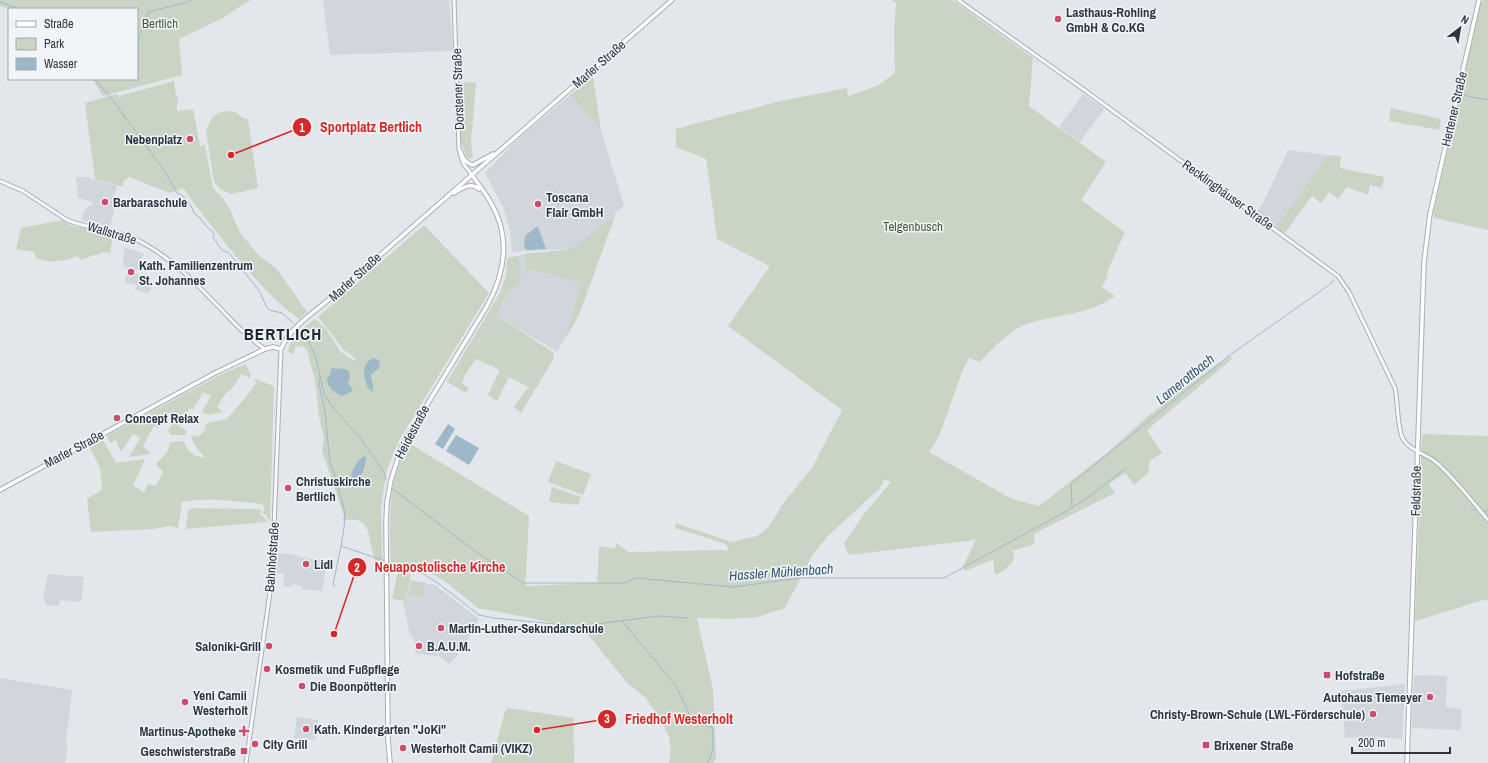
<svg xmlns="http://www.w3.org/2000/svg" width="1488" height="763" font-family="'Archivo Narrow',sans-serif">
  <rect width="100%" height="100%" fill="#e3e7eb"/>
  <g fill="#d1d6dd">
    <polygon points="323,0 449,0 453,51 330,55"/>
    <polygon points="1083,94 1104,109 1080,142 1059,127"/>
    <polygon points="570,95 601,130 624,206 616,212 589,288 574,322 557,352 491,312 507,276 509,259 524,254 562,250 573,246 562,249 512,252 510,231 504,210 485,173 518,139"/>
    <polygon points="1288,150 1328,155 1276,227 1256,212 1263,203"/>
    <polygon points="76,177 87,177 117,186 114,197 117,199 110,227 82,220 84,211 89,205 92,206 93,202 78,198"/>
    <polygon points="124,248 134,250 144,254 140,261 136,273 154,283 148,294 135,289 136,285 125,283 127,267 123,267"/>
    <polygon points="278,553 291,554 298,556 298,557 327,561 322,591 302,589 302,586 292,584 291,587 283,586 284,576 282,573 276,573"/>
    <polygon points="48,574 84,577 81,602 60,600 59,606 46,605 43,597"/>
    <polygon points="410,580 427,583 428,585 434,584 479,619 468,639 456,657 449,664 441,657 415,653 414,639 410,635 403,601 405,601"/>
    <polygon points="1414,675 1447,676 1446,707 1462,709 1461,730 1412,728"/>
    <polygon points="0,678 72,690 66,743 68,744 65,763 0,763"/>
    <polygon points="1405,684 1402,739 1377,737 1377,741 1372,742 1373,750 1362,751 1361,737 1345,738 1341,691"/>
    <polygon points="297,717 318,720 315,740 294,738"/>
  </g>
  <g fill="#cad4c4">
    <polygon points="0,0 251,0 245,3 223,18 179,39 182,75 103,96 92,79 137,79 137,9 13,9 0,6"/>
    <path d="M891,0H952L1033,58L1029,106L1106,162L1081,200L1125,232L1108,270L1107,278L1102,287L1115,296C1089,316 1054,314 1024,325C1011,330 990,351 980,362L969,358L963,370L939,436L929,452L1012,499L1039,506L1108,452L1147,417L1187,386L1230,355L1232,359L1147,430L1162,453L1150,461L1148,473L1134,485L1125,473L1109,484L1115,493L1034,534L1035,544L1013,551L1014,560L1006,569L997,575L994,572V562L992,560L965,571L963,566L976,540L848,555L844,543L864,514L891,482L885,479L879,489L827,537L812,556L785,608L757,617L731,619L697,618L713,689L716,757L713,763H669L671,750L669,737L662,722L646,698L628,684L585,631L531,618L478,608L446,582L420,567L391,570C390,529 385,482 408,446L412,445L529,516L526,576L525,581L526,586L597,583L599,546L615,549L616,543L629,552L729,550L726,544L675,528L676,523L731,542L757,536L768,528L783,504L813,466L842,410L728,326L770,266L717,239L706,159L676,147V129L780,101L847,88L848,96L877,86L895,73L894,32L896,3Z"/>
    <polygon points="1484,0 1488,0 1488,230 1435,218 1433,215 1480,4"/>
    <polygon points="593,76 601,130 570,95"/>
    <path d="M174,81L176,95L179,99L177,101V111L193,109L200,146L205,145L213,188L222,197L230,209L239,231L258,255L277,269L307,312L299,319C277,303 258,282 240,261C220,237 201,213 183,188L170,193L129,177L123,181V187L95,179L85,103L117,94L121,99L119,96Z"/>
    <path d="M476,82L471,143L473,158L469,159C456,144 458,102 458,83Z"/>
    <polygon points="1391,108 1441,119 1439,130 1389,121"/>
    <polygon points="224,111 235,112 245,119 248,119 258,188 231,194 220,189 214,182 206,131 211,119 218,113"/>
    <polygon points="1328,155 1341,156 1340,168 1384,177 1382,188 1370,185 1368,195 1347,187 1338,199 1329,192 1321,203 1312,196 1285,233 1276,227"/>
    <polygon points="615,216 579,315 565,339 582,283 535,270 527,270 524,254 568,250 573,248"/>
    <path d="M62,220L70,225L113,235L110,253L102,252L101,254L94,255L81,260L78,256C67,261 47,264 36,258L34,252L16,249L21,228Z"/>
    <path d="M424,225L489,293L398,442L387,470L381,505L382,553L383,571H378C376,563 373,554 371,546C368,526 366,517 343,520L344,516L322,451L324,438L319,417L315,380L307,350L304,347L295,346L294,354L288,352C292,334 302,330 315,319L326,329L340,351L354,361L356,359L344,350L318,317Z"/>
    <polygon points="518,256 521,275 521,281 508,293 496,315 553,352 554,358 521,413 514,407 528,387 509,377 497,401 488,395 500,370 476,359 465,375 462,383 469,388 466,393 447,382 501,291 506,276 507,258"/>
    <polygon points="246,364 251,376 249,378 242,374 229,392 227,391 217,407 223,412 208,415 202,412 211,396 203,392 193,410 190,408 179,426 187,431 185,435 171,435 168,431 176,418 168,413 158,428 154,426 143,446 151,454 129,457 140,438 133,434 121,452 116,440 110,443 107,436 222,374"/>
    <path d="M255,379L274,386L270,522L266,515L262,513L265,508L262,504C236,501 207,497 182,502L178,528L170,526L153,529L91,532L87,499L102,490L100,468L90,448L103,440L116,463L145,459L133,486L144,492L148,484L156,486L163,472L156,464L168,451L170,442L184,441C187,451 194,458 205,457L198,450L191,438L194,435L198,437L206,429L205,426L207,423L227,419L250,392L256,383Z"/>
    <polygon points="1422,434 1488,436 1488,601 1487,599 1415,621"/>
    <polygon points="556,461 591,474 583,495 548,482"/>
    <polygon points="552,487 581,497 578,505 549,502"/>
    <polygon points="192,508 261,509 260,514 266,519 267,522 186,529 188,511"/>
    <polygon points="398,572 411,574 405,601 392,599"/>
    <polygon points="412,581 424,583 422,597 409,594"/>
    <polygon points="508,708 574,718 573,743 575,744 574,763 491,763 505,711"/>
  </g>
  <g fill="#9eb8ca">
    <polygon points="536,227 538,227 546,249 527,250 524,247 525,236"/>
    <path d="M373,358L379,360L380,367L371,375C371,382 374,382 373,392L368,388C364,377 360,365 373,358Z"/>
    <path d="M331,368L345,369L349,371L350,377L348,382L353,391L342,396C334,392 327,388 327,378L330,375Z"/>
    <polygon points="448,424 455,429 443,449 435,444"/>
    <polygon points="456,435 479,448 469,465 446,451"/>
    <path d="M364,456L366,458C366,465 362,476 358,480L353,479L351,474C354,468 357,460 364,456Z"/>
  </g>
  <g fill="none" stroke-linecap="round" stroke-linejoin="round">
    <g stroke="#9eb8ca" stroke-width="1">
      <polyline points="0,2 19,9"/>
      <polyline points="137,43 148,12 184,3 191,0"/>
      <polyline points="95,79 114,102 166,173 177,193 182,195 191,206 194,213 200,218 207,227 212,231 214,234 213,237 222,250 229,253 254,284 261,294 266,306 269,310 282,313 293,323"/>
      <polyline points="1462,95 1488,100"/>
      <polyline points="301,331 308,340 316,358 324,393 331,405 361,439 384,472 386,480"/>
      <polyline points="320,377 319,384 325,412 330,463 336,478 345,513 344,528 341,546 385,561"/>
      <polyline points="393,489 472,549 523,583 624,583 636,578 733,587 800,578 944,578 1065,512 1087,498 1125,469"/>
      <polyline points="1072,507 1071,484 1230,355 1329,285 1334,280"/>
      <polyline points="1472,510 1475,510"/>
      <polyline points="1484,512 1488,510"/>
      <polyline points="388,562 422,573 439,584 479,615 494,618 575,626 596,624 659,616 688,618"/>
      <polyline points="335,586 333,585 341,546"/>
      <path d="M622,621L676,686L691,718V723L712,727C713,740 715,752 707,763"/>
    </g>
    <g stroke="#a8aeb5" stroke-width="5">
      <g id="tertiary">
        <polyline points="454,0 459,149 463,163 472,175"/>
        <path d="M958,0L1083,89L1338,276L1349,292L1395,388C1398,401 1397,428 1403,439C1410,451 1427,454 1437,463C1456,480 1472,501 1488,520"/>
        <path d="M0,181L23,191L67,220C91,230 119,229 143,243C170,258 192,279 213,301C230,318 245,336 265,349"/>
        <polyline points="246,763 272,578 281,349"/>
      </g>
    </g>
    <g stroke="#a8aeb5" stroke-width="5.5">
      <g id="secondary">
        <path d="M460,151C463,158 465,163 473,165L493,154"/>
        <path d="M454,193C462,188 471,182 479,189"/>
        <path d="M0,490L215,373L265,349L273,347L281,349C290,326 320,308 338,292L672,0"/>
        <path d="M390,763L388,739L386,522L387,502L391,480L402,446L487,306C505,273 511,237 491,203C486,193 478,184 472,175"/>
        <polyline points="1407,763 1424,262 1430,214 1479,0"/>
      </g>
    </g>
    <use href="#tertiary" stroke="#f5f7f9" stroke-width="3"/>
    <use href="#secondary" stroke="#fff" stroke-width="3.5"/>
  </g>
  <g fill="#cd4b6c" stroke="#f2f5f8" stroke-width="1.5">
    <circle cx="1058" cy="19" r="4"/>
    <circle cx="190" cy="139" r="4"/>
    <circle cx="105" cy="202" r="4"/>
    <circle cx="538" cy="204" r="4"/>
    <circle cx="131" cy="272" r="4"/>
    <circle cx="117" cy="418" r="4"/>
    <circle cx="288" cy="488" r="4"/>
    <circle cx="306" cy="564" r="4"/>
    <circle cx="441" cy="628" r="4"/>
    <circle cx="269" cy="646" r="4"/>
    <circle cx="419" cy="646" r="4"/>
    <circle cx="267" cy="669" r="4"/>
    <rect x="1323" y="671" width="8" height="8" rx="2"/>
    <circle cx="302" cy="686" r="4"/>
    <circle cx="1430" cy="697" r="4"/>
    <circle cx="185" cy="702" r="4"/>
    <circle cx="1373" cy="714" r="4"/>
    <circle cx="306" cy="729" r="4"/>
    <path d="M242 725h4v4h4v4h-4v4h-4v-4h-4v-4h4z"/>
    <circle cx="255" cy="744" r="4"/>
    <rect x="1202" y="741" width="8" height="8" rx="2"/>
    <circle cx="403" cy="748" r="4"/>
    <rect x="240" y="747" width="8" height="8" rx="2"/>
  </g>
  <g text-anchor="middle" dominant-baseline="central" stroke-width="3" stroke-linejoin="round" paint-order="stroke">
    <g font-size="13" font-weight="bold" fill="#2b3643" stroke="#f2f5f8" text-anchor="start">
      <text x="1066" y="12">Lasthaus-Rohling<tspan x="1066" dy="15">GmbH &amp; Co.KG</tspan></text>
      <text x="182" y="139" text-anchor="end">Nebenplatz</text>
      <text x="546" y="197">Toscana<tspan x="546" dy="15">Flair GmbH</tspan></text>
      <text x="113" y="202">Barbaraschule</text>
      <text x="139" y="265">Kath. Familienzentrum<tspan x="139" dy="15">St. Johannes</tspan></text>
      <text x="125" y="418">Concept Relax</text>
      <text x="296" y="481">Christuskirche<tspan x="296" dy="15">Bertlich</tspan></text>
      <text x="314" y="564">Lidl</text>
      <text x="449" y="628">Martin-Luther-Sekundarschule</text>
      <text x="261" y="646" text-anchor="end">Saloniki-Grill</text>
      <text x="427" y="646">B.A.U.M.</text>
      <text x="275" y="669">Kosmetik und Fußpflege</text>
      <text x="1335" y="675">Hofstraße</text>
      <text x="310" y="686">Die Boonpötterin</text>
      <text x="193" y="695">Yeni Camii<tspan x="193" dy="15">Westerholt</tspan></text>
      <text x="1422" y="697" text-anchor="end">Autohaus Tiemeyer</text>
      <text x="1365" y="714" text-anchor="end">Christy-Brown-Schule (LWL-Förderschule)</text>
      <text x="314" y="729">Kath. Kindergarten "JoKi"</text>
      <text x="236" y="731" text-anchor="end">Martinus-Apotheke</text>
      <text x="263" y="744">City Grill</text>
      <text x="1214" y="745">Brixener Straße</text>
      <text x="411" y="748">Westerholt Camii (VIKZ)</text>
      <text x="236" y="751" text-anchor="end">Geschwisterstraße</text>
    </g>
    <g font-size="13" fill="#435e38" stroke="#f2f5f8">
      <text x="160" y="23">Bertlich</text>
      <text x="913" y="226">Telgenbusch</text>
    </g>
    <g font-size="13" fill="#2b3643" stroke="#f2f5f8">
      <text transform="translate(599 64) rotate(-41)">Marler Straße</text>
      <text transform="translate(458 89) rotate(-92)">Dorstener Straße</text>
      <text transform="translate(1454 109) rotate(-77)">Hertener Straße</text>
      <text transform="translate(1228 195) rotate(36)">Recklinghäuser Straße</text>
      <text transform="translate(112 233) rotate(17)">Wallstraße</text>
      <text transform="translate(355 277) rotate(-42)">Marler Straße</text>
      <text transform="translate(412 432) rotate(-62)">Heidestraße</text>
      <text transform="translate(74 449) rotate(-28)">Marler Straße</text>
      <text transform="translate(1416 491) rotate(-89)">Feldstraße</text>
      <text transform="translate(272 557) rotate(-86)">Bahnhofstraße</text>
    </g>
    <g font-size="14" font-style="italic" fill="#355976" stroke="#f2f5f8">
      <text transform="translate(1185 379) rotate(-39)">Lamerottbach</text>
      <text transform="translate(781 572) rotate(-4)">Hassler Mühlenbach</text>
    </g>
    <g font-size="17" font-weight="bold" letter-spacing="1" fill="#1d2734" stroke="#f2f5f8">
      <text x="283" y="333">BERTLICH</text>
    </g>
  </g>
  <path fill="none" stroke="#d62828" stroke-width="1.5" d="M231 155L302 127M334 634L357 567M537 730L607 719"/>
  <g fill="#d62828" stroke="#f2f5f8" stroke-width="1.5">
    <circle cx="231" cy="155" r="4"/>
    <circle cx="334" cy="634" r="4"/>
    <circle cx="537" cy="730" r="4"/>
    <circle cx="302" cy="127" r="10"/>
    <circle cx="357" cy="567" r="10"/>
    <circle cx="607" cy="719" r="10"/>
  </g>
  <g font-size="12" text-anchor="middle" font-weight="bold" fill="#fff">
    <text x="302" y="132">1</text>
    <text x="357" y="572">2</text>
    <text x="607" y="723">3</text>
  </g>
  <g font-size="14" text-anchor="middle" font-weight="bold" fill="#d62828" stroke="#f2f5f8" stroke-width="3" stroke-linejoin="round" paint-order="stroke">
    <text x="371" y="132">Sportplatz Bertlich</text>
    <text x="440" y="572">Neuapostolische Kirche</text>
    <text x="679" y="724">Friedhof Westerholt</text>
  </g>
  <rect x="8" y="8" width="130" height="72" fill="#f2f5f8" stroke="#a2a9b0"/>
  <rect x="16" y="21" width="20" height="6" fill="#ffffff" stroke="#a2a9b0"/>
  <text x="44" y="28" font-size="12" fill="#2b3643">Straße</text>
  <rect x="16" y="38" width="20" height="12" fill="#cad4c4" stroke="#a2a9b0"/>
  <text x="44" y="48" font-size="12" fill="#2b3643">Park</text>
  <rect x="16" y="58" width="20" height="12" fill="#9eb8ca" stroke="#a2a9b0"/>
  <text x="44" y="68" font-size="12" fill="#2b3643">Wasser</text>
  <g transform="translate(1460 28) rotate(31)" stroke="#f2f5f8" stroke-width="3" paint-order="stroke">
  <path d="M0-3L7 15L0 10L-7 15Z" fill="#2b3643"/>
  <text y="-6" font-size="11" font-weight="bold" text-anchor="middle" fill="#2b3643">N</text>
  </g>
  <path d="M1352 747v6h98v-6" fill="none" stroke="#2b3643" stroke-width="2"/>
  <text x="1358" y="747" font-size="12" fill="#2b3643" stroke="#f2f5f8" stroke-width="3" paint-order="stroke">200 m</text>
</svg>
